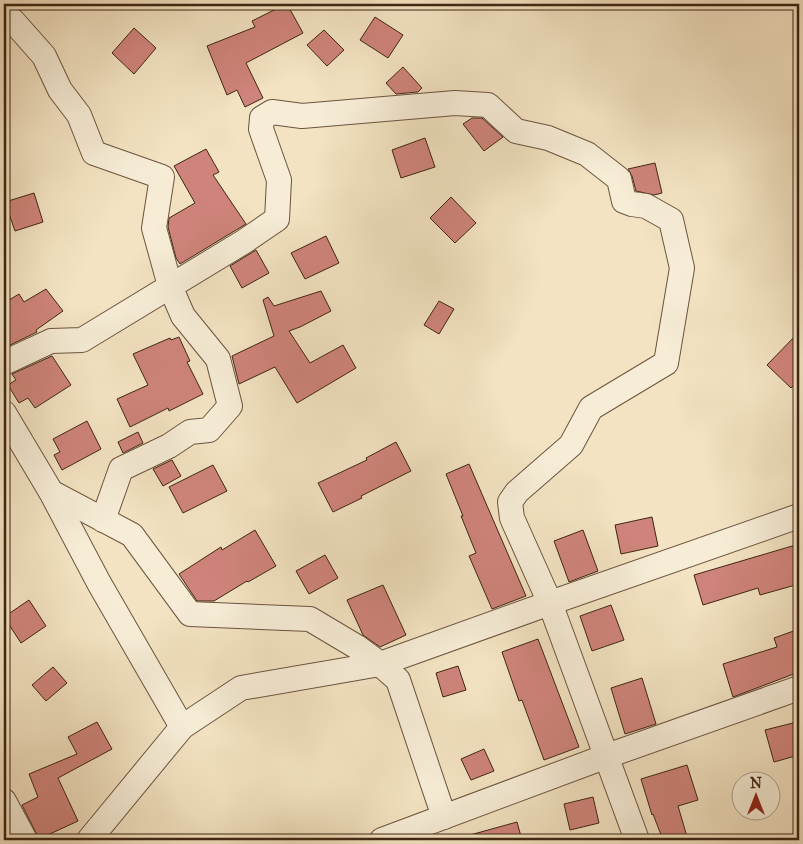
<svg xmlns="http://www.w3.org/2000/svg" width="803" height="844" font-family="'IM FELL Great Primer',serif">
  <rect width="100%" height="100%" fill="#f3e3c2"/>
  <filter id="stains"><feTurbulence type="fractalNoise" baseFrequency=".004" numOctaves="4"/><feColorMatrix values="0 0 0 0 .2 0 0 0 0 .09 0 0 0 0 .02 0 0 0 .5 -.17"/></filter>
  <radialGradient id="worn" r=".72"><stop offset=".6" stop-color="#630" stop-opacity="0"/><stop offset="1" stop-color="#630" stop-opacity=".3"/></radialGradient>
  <g fill="#cf847b" stroke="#3f2513">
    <polygon points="286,4 287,4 303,33 246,63 263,98 245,107 237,90 227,95 207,46 255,27 252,21"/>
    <polygon points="375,17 403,35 388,58 360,40"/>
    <polygon points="134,28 156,48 134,74 112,53"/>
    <polygon points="324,30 344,50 327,66 307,45"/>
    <polygon points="403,67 422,88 418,92 396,94 386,83"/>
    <polygon points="472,118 482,118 503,137 484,151 463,124"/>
    <polygon points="425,138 435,167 401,178 392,150"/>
    <polygon points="206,149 219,172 213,175 246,224 180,264 176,258 168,227 169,218 195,203 174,166"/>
    <polygon points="655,163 662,193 654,195 636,191 632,176 628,169"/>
    <polygon points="34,193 43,222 15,231 5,202"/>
    <polygon points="451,197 476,223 455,243 430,218"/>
    <polygon points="326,236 339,263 305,279 291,253"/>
    <polygon points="256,250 269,273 242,288 230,266"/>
    <polygon points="46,289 63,311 36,330 37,332 4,348 4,303 19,294 24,302"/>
    <polygon points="321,291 331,311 300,327 289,331 310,363 343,345 356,368 297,403 275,367 239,384 232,356 274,336 263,300 268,297 274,306"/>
    <polygon points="439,301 454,309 439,334 424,325"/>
    <polygon points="799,332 799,380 791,388 767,365"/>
    <polygon points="179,337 190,361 187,362 203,394 169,411 168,408 130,427 117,399 148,385 133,354 170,338 171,340"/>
    <polygon points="52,356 71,385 35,408 28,398 19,403 8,385 16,380 12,374"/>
    <polygon points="87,421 101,449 62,470 54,455 60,452 53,439"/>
    <polygon points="138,432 143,443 123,453 118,442"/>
    <polygon points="396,442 411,471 361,496 362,498 333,512 318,483 367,460 366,458"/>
    <polygon points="172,460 181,476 163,486 153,469"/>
    <polygon points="469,464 526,596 492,609 469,556 476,553 461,516 463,516 446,474"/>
    <polygon points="213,465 227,491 183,513 169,487"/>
    <polygon points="652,517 658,546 621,554 615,525"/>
    <polygon points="255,530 276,566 248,582 247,581 214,601 197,601 179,574 221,547 222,550"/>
    <polygon points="583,530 598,571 569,582 554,541"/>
    <polygon points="799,544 799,584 760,595 758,588 703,605 694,575"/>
    <polygon points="325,555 338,578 309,594 296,571"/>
    <polygon points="383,585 406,635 380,647 363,635 347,600"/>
    <polygon points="29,600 46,626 21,643 4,617"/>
    <polygon points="611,605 624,640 592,651 580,616"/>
    <polygon points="799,629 799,672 733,697 723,664 777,647 774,638"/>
    <polygon points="538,639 579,747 544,760 522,700 519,701 502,652"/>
    <polygon points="458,666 466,690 443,697 436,673"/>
    <polygon points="53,667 67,683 46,701 32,685"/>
    <polygon points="642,678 656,724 625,734 611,688"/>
    <polygon points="97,722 112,749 58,778 78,821 39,839 22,805 38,797 29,774 77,754 68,737"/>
    <polygon points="793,723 799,745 799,755 774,762 765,730"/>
    <polygon points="484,749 494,771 471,780 461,759"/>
    <polygon points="687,765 698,800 678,806 688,840 663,840 653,814 652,815 641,779"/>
    <polygon points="593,797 599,823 570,830 564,804"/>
    <polygon points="517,822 522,840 470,840 470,835"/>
  </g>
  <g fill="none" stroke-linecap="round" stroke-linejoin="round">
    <g stroke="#6c543f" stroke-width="26">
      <g id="street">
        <polyline points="4,21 13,21 44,56 60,90 79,115 94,153 162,177 154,228 170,286 183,316 218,359 230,406 209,430 190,432 169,446 121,469 103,520"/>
        <polyline points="4,363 51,341 82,340 245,241 277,219 279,180 261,129 262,118 272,112 302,116 455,103 488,105 516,131 548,138 587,154 619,179 624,201 632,204 646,206 671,220 682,268 666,363 591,408 571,445 517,492 510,502 512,518 550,603 380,664 241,688 182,727 89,840"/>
        <polyline points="4,413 51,492 132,535 190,614 310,619 357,647 380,664 398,680 444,817"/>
        <polyline points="51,492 99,583 182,727"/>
        <polyline points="4,801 25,840"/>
        <polyline points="382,840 607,756 799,688"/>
        <polyline points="637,840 550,603 799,516"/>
      </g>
    </g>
    <use href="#street" stroke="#f7edd7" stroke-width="24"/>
  </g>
  <rect width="803" height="844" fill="none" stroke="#f3e3c2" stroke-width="20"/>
  <rect x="5" y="5" width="793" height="834" fill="none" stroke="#3f2513" stroke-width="2.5"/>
  <rect x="10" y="10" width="783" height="824" fill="none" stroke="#3f2513"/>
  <g transform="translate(756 796)"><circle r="24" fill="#f7edd7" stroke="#ad9d89"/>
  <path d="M0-4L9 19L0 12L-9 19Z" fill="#8f2418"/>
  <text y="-8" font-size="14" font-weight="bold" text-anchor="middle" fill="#3f2513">N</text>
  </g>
  <rect width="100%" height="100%" filter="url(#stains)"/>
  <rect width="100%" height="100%" fill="url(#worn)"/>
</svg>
